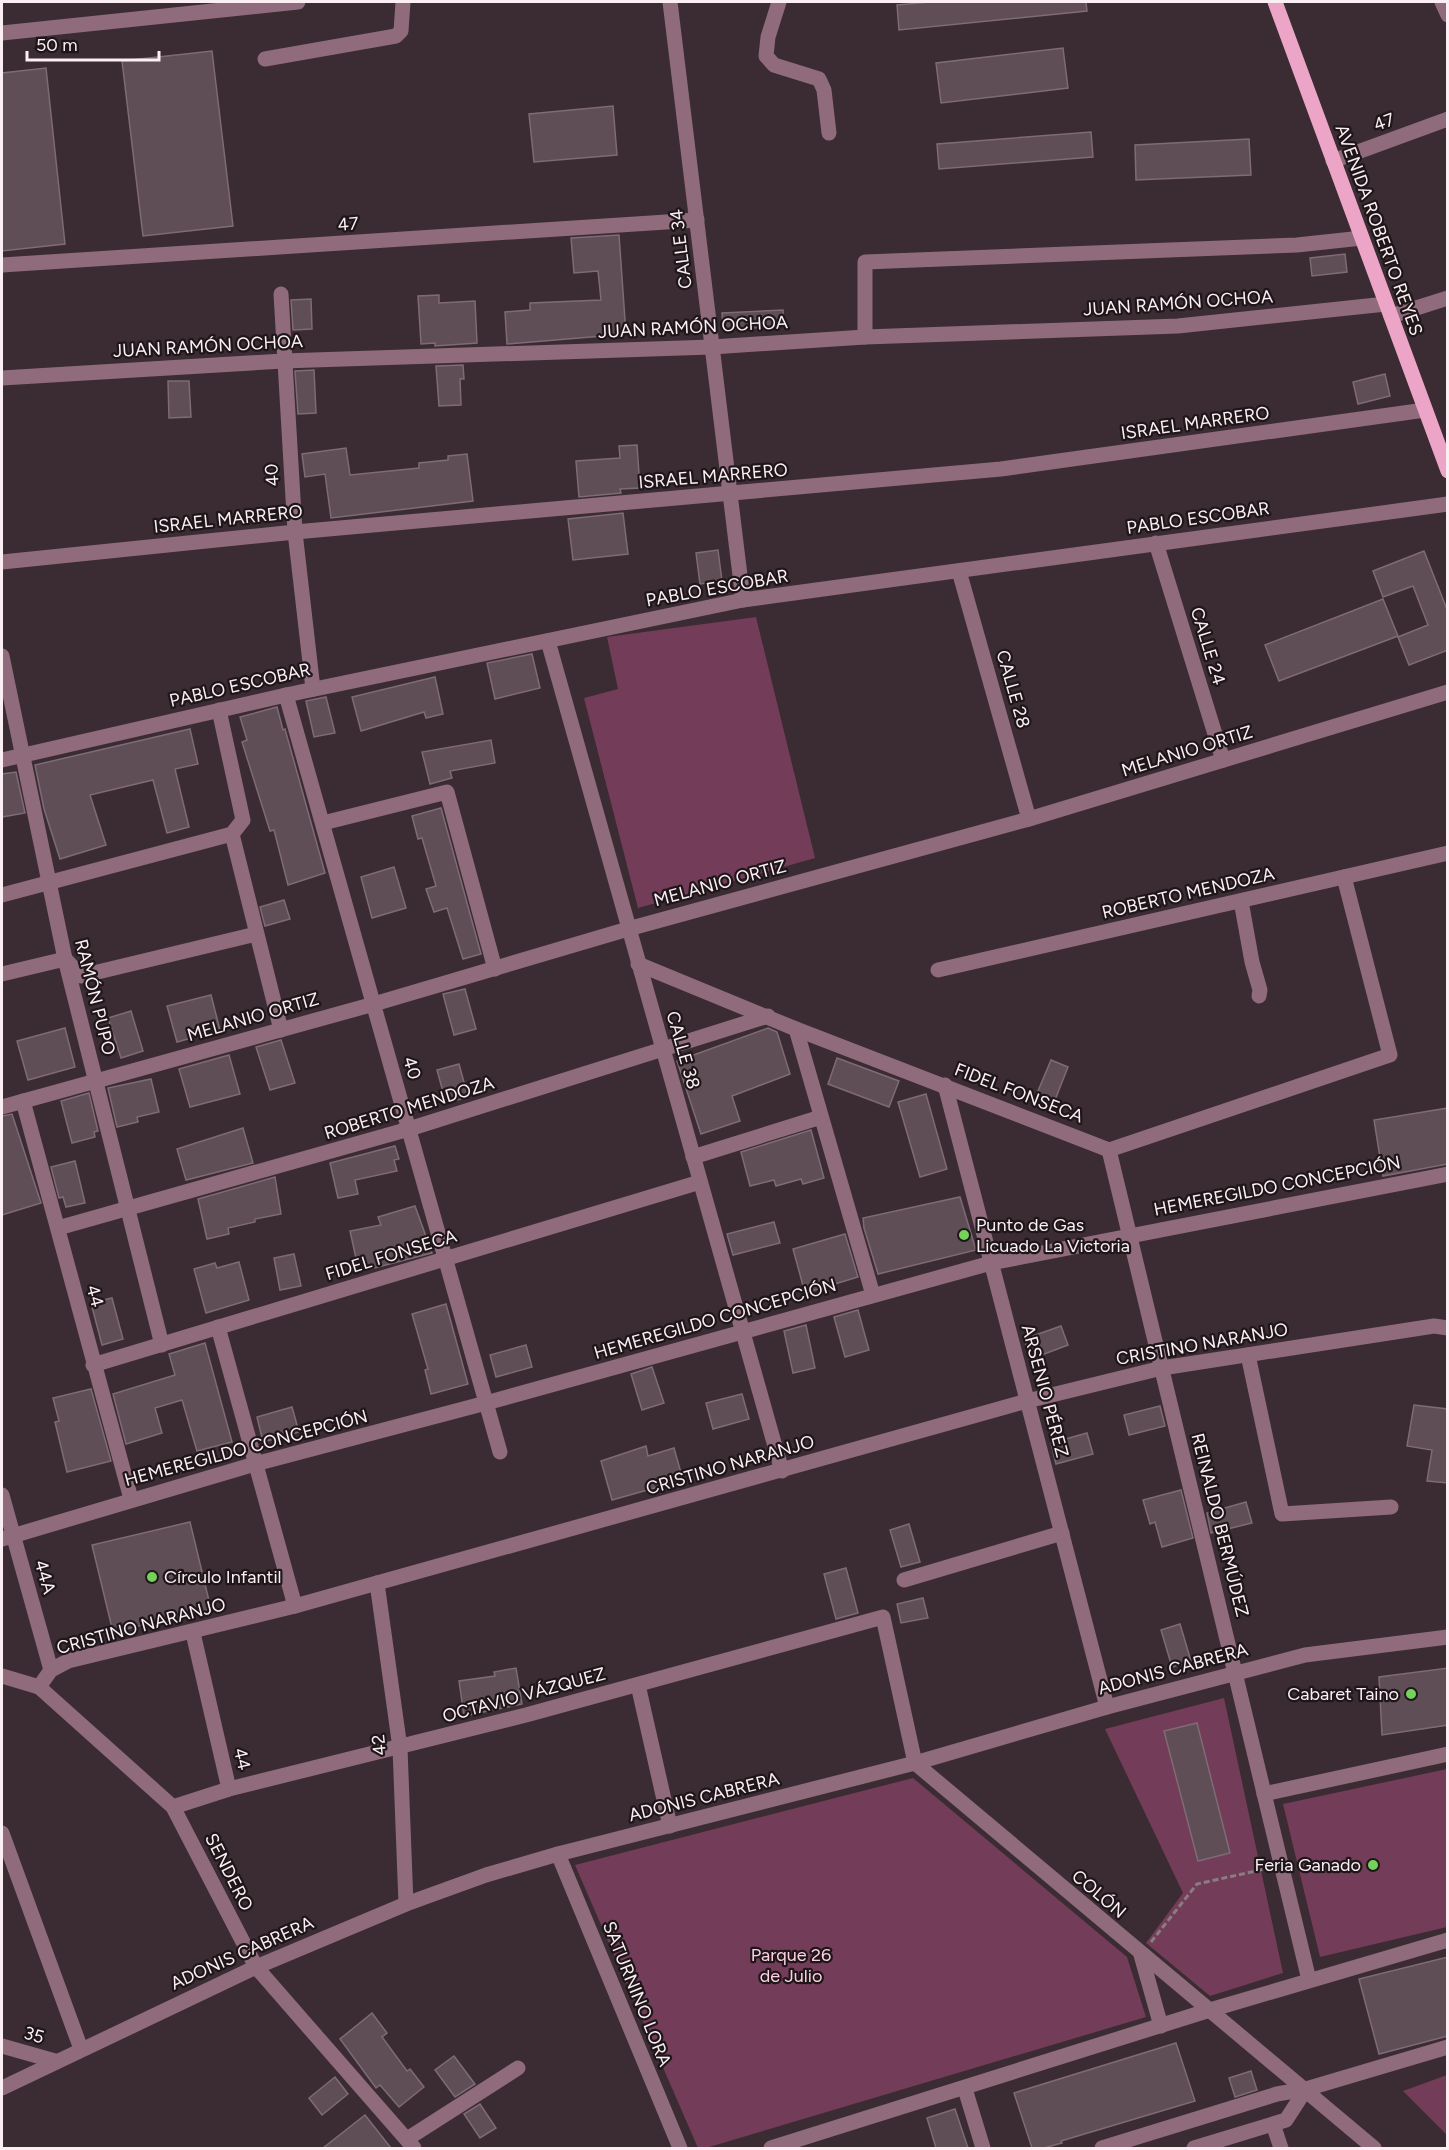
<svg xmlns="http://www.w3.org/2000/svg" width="1449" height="2150" font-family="Figtree,sans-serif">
  <rect width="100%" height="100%" fill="#3b2b33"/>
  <g fill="#733c58">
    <polygon points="756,617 815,858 638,908 584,698 618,689 607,637"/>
    <polygon points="1224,1698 1283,1973 1210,1996 1146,1943 1183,1893 1105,1729"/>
    <polygon points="1447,1769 1447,1927 1320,1957 1283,1804"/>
    <polygon points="913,1778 1127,1957 1146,2017 706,2148 698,2148 575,1865"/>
    <polygon points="1447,2075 1448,2075 1447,2135 1403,2091"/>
  </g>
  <g fill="#604e56" stroke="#7e6b73" stroke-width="1.5">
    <polygon points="930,2 1086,2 1087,11 899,30 897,5"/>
    <polygon points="1063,48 1068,88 941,103 936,63"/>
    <polygon points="212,51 233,226 143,236 122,61"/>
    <polygon points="46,68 65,244 2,251 2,73"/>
    <polygon points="613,106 617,155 534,162 529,114"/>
    <polygon points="1091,132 1093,157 939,169 937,144"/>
    <polygon points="1249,139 1251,175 1136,180 1135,145"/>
    <polygon points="619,235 626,334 507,344 505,312 530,310 530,303 601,300 598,271 574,273 571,238"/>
    <polygon points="1345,254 1347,272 1312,276 1310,258"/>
    <polygon points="439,295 439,303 475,301 477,343 435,346 435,343 421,344 418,296"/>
    <polygon points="311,299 312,329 293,330 291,300"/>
    <polygon points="783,310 784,326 723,330 722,313"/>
    <polygon points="463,365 464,379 460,379 461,405 439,406 436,366"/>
    <polygon points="314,370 316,413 298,414 295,371"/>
    <polygon points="1385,374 1390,396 1358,404 1353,382"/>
    <polygon points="168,381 189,381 191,417 169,418"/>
    <polygon points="637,445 640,488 620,489 621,493 579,497 576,461 620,458 619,446"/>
    <polygon points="346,448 350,475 419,468 419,463 448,460 448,456 467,454 473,501 331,518 325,474 305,477 302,454"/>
    <polygon points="623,513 628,554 573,560 568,519"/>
    <polygon points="718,550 722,581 700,584 696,553"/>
    <polygon points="1424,551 1448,612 1448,650 1409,665 1398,637 1428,625 1413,586 1383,597 1373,571"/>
    <polygon points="1383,599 1398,636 1279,681 1265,645"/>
    <polygon points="532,654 540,688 495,699 487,663"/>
    <polygon points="435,677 443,714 426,718 424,712 361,731 352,697"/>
    <polygon points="326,697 335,733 314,737 306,701"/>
    <polygon points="277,707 283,730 285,729 325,873 288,885 274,830 270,831 242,742 247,740 240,717"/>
    <polygon points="190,729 198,764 175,769 189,827 167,833 153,780 90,795 106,845 60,859 44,809 35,765"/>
    <polygon points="491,740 495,763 450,771 452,778 430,784 422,752"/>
    <polygon points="16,772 25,813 2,817 2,774"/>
    <polygon points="441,808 481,954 463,959 447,908 434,912 426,889 436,886 422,838 418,839 412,816"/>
    <polygon points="394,867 406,908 372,918 361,877"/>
    <polygon points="284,900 290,919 265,926 260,907"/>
    <polygon points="465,989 476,1029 454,1035 443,994"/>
    <polygon points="211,995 220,1030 177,1042 167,1006"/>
    <polygon points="131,1011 143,1051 121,1058 108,1018"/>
    <polygon points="65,1028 75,1067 28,1080 17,1041"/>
    <polygon points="768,1028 777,1032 790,1074 732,1096 740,1121 701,1134 677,1061"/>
    <polygon points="281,1040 295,1083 270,1090 256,1047"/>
    <polygon points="229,1055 240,1094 190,1107 179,1069"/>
    <polygon points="837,1058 899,1081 889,1107 828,1084"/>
    <polygon points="1051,1060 1068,1067 1053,1105 1035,1098"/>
    <polygon points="459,1064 468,1097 446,1103 437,1070"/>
    <polygon points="151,1079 159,1112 137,1117 138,1122 117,1127 108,1088"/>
    <polygon points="89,1093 98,1131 94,1132 95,1137 72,1143 61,1101"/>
    <polygon points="926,1094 947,1169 920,1177 898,1102"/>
    <polygon points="1448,1108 1448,1164 1383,1176 1374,1120"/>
    <polygon points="12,1114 41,1203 2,1215 2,1116"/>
    <polygon points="243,1128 253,1163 186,1180 177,1149"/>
    <polygon points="811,1130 824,1178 803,1184 801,1179 776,1186 774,1180 750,1186 741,1152"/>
    <polygon points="395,1146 399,1159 394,1160 397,1171 355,1180 358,1194 338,1198 330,1163"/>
    <polygon points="75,1161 85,1203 66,1207 63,1197 59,1198 51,1167"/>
    <polygon points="275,1177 281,1214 255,1219 255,1222 228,1228 229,1234 207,1239 198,1199"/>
    <polygon points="960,1197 976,1250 878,1274 864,1228 863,1218"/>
    <polygon points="415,1206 432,1253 359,1272 350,1231 381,1225 378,1217"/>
    <polygon points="774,1222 780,1243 733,1255 727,1234"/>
    <polygon points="845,1234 858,1277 805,1293 793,1249"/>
    <polygon points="294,1254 301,1286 280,1290 274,1258"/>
    <polygon points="239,1262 249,1300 206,1313 194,1269 215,1263 217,1268"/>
    <polygon points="112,1298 123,1339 102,1345 91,1303"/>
    <polygon points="446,1304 468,1384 431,1394 425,1370 428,1369 412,1314"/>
    <polygon points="858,1310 869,1350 845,1357 834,1317"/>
    <polygon points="806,1325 815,1368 793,1373 784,1331"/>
    <polygon points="1061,1326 1068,1345 1031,1359 1024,1339"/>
    <polygon points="205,1343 232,1442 197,1451 182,1400 155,1408 162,1433 126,1444 113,1394 175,1375 169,1354"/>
    <polygon points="526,1345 532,1367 496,1377 490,1355"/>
    <polygon points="652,1367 664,1403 642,1410 631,1374"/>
    <polygon points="91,1389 111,1461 67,1472 55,1422 59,1421 53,1398"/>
    <polygon points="742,1394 749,1419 713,1429 706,1403"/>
    <polygon points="1414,1405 1448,1409 1448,1483 1427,1481 1432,1450 1407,1446"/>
    <polygon points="1160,1406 1165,1426 1129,1435 1124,1415"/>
    <polygon points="292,1407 299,1432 263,1442 257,1417"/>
    <polygon points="1087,1433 1093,1454 1056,1464 1051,1443"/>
    <polygon points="646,1446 648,1456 674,1448 683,1480 612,1500 601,1461"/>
    <polygon points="1181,1490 1193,1538 1162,1547 1155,1522 1150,1524 1143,1500"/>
    <polygon points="1246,1502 1252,1523 1211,1533 1207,1513"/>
    <polygon points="190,1522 211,1609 113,1632 92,1545"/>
    <polygon points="909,1524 920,1562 901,1567 890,1530"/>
    <polygon points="846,1568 858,1613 836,1619 824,1574"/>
    <polygon points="923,1598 928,1618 901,1623 897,1604"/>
    <polygon points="1180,1624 1191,1661 1172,1667 1161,1630"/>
    <polygon points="516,1668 522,1704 464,1716 459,1681 495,1676 494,1672"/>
    <polygon points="1448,1668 1448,1725 1382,1735 1379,1677"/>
    <polygon points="1197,1723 1230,1853 1198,1861 1164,1731"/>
    <polygon points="1448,1957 1448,2036 1379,2054 1359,1979"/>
    <polygon points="372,2013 387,2033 382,2037 407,2071 410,2069 424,2087 399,2107 380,2085 376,2088 340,2039"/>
    <polygon points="1176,2043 1195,2101 1061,2141 1062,2143 1044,2148 1032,2148 1014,2093"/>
    <polygon points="454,2056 475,2084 455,2097 435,2070"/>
    <polygon points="1251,2071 1257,2090 1235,2097 1229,2078"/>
    <polygon points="335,2077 348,2094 322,2115 309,2098"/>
    <polygon points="480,2104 496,2128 480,2138 464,2114"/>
    <polygon points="955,2109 968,2148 936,2148 927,2118"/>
    <polygon points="365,2115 391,2148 323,2148"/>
  </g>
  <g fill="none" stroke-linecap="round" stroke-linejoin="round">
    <polyline stroke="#8a7c83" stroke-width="3" stroke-dasharray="6 3" stroke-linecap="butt" points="1151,1942 1197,1884 1265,1869"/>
    <g stroke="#8f6b7c" stroke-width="15">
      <polyline points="670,2 743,600"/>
      <polyline points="779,2 768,37 766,56 774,65 819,79 824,90 829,133"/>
      <polyline points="1442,2 1448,15"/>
      <polyline points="2,33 298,2"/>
      <polyline points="265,59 396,36 401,31 403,2"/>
      <polyline points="1333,161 1448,119"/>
      <polyline points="2,265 697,220"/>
      <polyline points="281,294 295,532 313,689"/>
      <polyline points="1391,316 1448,298"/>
      <polyline points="865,337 865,262 1297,245 1362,238"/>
      <polyline points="2,378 283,361 712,347 865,337 1178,326 1386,304"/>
      <polyline points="1156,543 1223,760"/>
      <polyline points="2,562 295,532 1001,469 1425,410"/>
      <polyline points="959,571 1029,819"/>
      <polyline points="548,641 782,1471"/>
      <polyline points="2,656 65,959 162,1345"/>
      <polyline points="286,695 500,1452"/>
      <polyline points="2,760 286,695 743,600 1448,504"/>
      <polyline points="323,823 447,792 495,969"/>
      <polyline points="232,834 281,1030"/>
      <polyline points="2,895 232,834 243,820 219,710"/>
      <polyline points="1241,901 1252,962 1260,990 1259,996"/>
      <polyline points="638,964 796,1029 1109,1150 1390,1055 1344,877"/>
      <polyline points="938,970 1448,853"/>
      <polyline points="2,974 65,959 81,976 256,934"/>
      <polyline points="796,1029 873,1295"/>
      <polyline points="945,1085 1107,1707"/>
      <polyline points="23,1101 131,1499"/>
      <polyline points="2,1107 374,1004 628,929 1029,819 1448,692"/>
      <polyline points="1109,1150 1309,1980"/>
      <polyline points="693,1157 821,1117"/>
      <polyline points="58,1228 409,1129 768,1016"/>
      <polyline points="218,1327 295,1606"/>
      <polyline points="1248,1355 1282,1514 1391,1507"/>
      <polyline points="93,1365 700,1182"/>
      <polyline points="2,1495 51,1670"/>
      <polyline points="2,1539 255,1464 486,1403 991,1263 1448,1174"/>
      <polyline points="904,1580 1062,1533"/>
      <polyline points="377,1583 400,1748 406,1904"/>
      <polyline points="193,1633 229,1789"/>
      <polyline points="2,1676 39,1687 173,1807 256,1967 414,2148"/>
      <polyline points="638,1685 670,1826"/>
      <polyline points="39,1687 51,1670 68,1661 295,1606 1027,1401 1162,1368 1434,1326 1448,1328"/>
      <polyline points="1264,1794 1448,1754"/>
      <polyline points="173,1807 229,1789 526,1715 883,1617 915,1763 1374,2148"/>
      <polyline points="2,1833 81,2049"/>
      <polyline points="558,1854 680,2148"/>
      <polyline points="1141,1955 1161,2026"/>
      <polyline points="2,2046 55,2061"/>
      <polyline points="2,2088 256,1967 406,1904 486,1875 558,1854 915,1763 1107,1707 1305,1655 1448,1637"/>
      <polyline points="965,2089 983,2148"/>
      <polyline points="1273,2124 1281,2148"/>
      <polyline points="407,2139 518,2068"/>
      <polyline points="771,2148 1210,2010 1448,1940"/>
      <polyline points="1102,2148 1277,2094 1306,2089 1448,2047"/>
      <polyline points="1194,2148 1286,2120 1306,2089"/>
    </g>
    <polyline stroke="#eda5c7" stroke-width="15" points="1275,2 1448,471"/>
  </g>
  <g fill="#74d25b" stroke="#1e1619" stroke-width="2">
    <circle cx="964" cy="1235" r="6"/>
    <circle cx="152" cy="1577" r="6"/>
    <circle cx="1411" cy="1694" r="6"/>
    <circle cx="1373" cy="1865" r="6"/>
  </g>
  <g text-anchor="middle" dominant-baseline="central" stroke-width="4.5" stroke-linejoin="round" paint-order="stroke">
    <g font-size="18" fill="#fbeff4" stroke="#1e1619">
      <text transform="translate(1384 122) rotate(-20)">47</text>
      <text transform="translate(348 224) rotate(-4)">47</text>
      <text transform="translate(1379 230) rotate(70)">AVENIDA ROBERTO REYES</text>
      <text transform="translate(681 249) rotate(-97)">CALLE 34</text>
      <text transform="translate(1178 303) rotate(-4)">JUAN RAMÓN OCHOA</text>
      <text transform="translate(693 327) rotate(-3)">JUAN RAMÓN OCHOA</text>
      <text transform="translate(208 346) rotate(-3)">JUAN RAMÓN OCHOA</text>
      <text transform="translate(1195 423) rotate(-8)">ISRAEL MARRERO</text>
      <text transform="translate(272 475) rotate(-94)">40</text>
      <text transform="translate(713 476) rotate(-5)">ISRAEL MARRERO</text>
      <text transform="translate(1198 518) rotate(-8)">PABLO ESCOBAR</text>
      <text transform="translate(228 519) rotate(-6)">ISRAEL MARRERO</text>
      <text transform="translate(717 588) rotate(-10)">PABLO ESCOBAR</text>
      <text transform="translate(1208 646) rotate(73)">CALLE 24</text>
      <text transform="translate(240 685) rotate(-13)">PABLO ESCOBAR</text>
      <text transform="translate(1013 689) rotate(74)">CALLE 28</text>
      <text transform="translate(1187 751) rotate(-17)">MELANIO ORTIZ</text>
      <text transform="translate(720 883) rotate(-15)">MELANIO ORTIZ</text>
      <text transform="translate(1188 893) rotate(-13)">ROBERTO MENDOZA</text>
      <text transform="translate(95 997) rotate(76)">RAMÓN PUPO</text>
      <text transform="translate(253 1017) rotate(-16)">MELANIO ORTIZ</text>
      <text transform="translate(683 1050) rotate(74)">CALLE 38</text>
      <text transform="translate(412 1068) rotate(74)">40</text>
      <text transform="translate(1019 1093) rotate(21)">FIDEL FONSECA</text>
      <text transform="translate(409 1108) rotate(-17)">ROBERTO MENDOZA</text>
      <text transform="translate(1277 1186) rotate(-11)">HEMEREGILDO CONCEPCIÓN</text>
      <text transform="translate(391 1255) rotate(-17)">FIDEL FONSECA</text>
      <text transform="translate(95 1296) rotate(75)">44</text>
      <text transform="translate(715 1319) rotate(-16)">HEMEREGILDO CONCEPCIÓN</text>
      <text transform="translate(1202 1344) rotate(-10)">CRISTINO NARANJO</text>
      <text transform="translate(1045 1391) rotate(75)">ARSENIO PÉREZ</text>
      <text transform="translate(246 1448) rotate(-15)">HEMEREGILDO CONCEPCIÓN</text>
      <text transform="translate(730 1465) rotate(-16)">CRISTINO NARANJO</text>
      <text transform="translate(1220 1525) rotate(76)">REINALDO BERMÚDEZ</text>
      <text transform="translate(45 1577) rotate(74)">44A</text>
      <text transform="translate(141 1626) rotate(-15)">CRISTINO NARANJO</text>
      <text transform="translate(1173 1669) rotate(-15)">ADONIS CABRERA</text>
      <text transform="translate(524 1695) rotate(-15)">OCTAVIO VÁZQUEZ</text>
      <text transform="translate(379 1745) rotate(-96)">42</text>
      <text transform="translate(242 1759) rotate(77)">44</text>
      <text transform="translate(704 1797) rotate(-14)">ADONIS CABRERA</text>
      <text transform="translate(229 1872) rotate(63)">SENDERO</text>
      <text transform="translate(1099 1894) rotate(40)">COLÓN</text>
      <text transform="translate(242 1953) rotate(-24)">ADONIS CABRERA</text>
      <text transform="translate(637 1994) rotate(68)">SATURNINO LORA</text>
      <text transform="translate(34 2035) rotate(16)">35</text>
    </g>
    <g font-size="18" fill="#fbeff4" stroke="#1e1619" text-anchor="start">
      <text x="976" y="1225">Punto de Gas<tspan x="976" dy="21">Licuado La Victoria</tspan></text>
      <text x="164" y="1577">Círculo Infantil</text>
      <text x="1399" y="1694" text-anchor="end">Cabaret Taino</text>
      <text x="1361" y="1865" text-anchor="end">Feria Ganado</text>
    </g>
    <g font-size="18" fill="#fdd0e4" stroke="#1e1619">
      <text x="791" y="1955">Parque 26<tspan x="791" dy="21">de Julio</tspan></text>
    </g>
  </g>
  <rect width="1449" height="2150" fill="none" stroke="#fbeff4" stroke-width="6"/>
  <path d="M27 51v9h132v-9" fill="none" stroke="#fbeff4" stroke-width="3"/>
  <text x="36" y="51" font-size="18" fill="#fbeff4" stroke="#1e1619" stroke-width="4.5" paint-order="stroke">50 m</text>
</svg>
